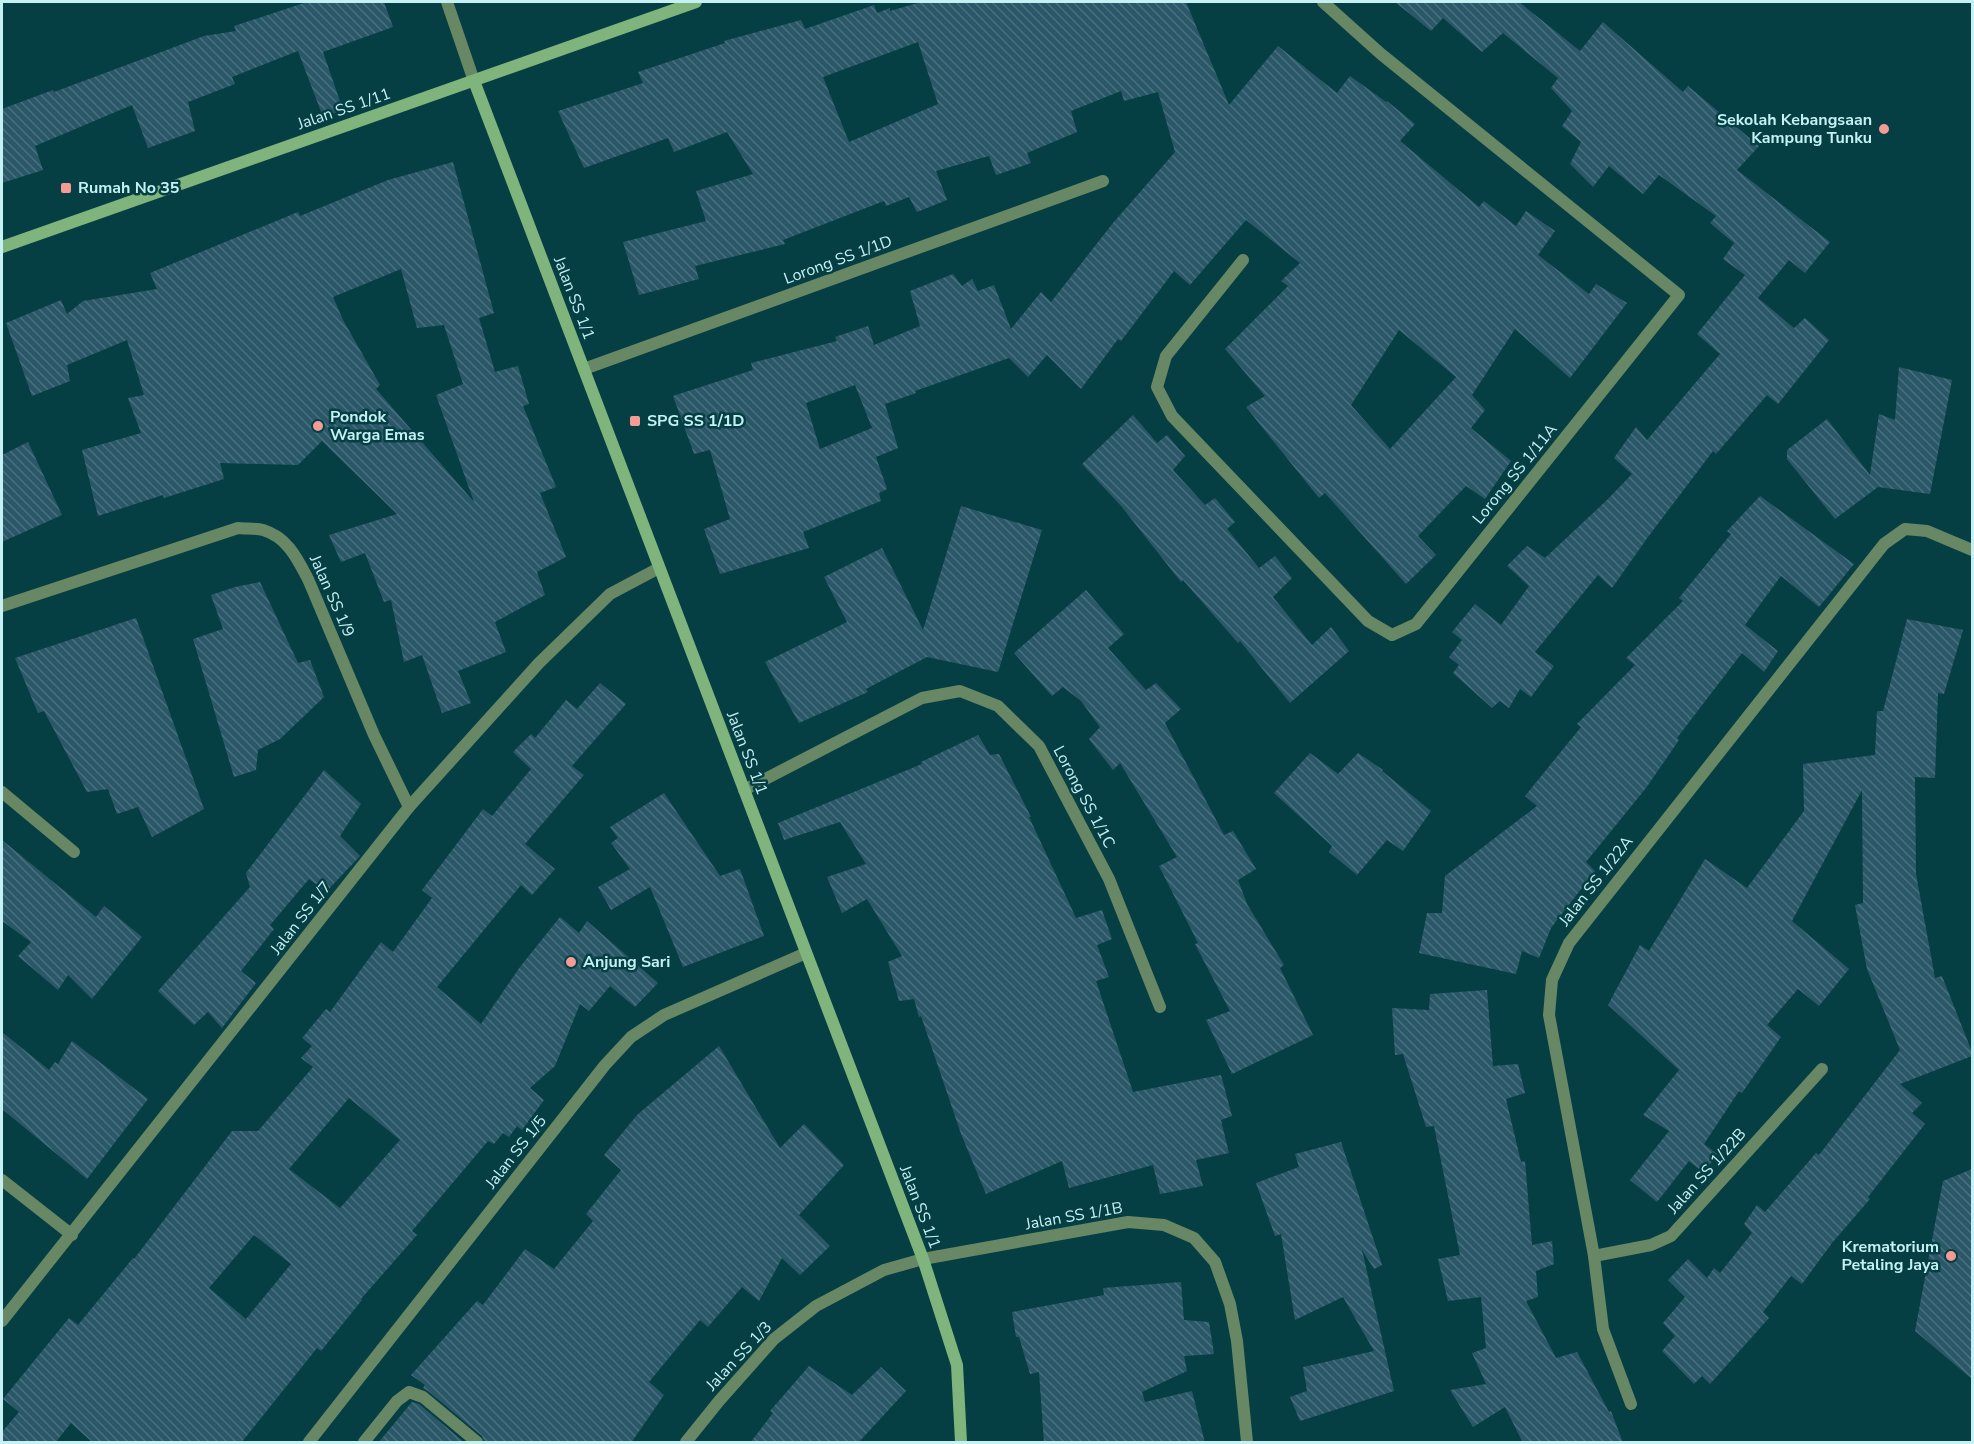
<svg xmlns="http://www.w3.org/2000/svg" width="1974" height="1444" font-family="'Nunito Sans',sans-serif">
  <defs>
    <pattern id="building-back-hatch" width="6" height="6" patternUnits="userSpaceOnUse" patternTransform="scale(1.5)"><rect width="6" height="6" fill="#2b5868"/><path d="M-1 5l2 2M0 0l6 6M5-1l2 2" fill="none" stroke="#48707e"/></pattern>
  </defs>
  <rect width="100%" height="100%" fill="#063f43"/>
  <g fill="url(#building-back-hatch)" fill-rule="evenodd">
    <polygon points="307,2 384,2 393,27 323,52 343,110 323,117 298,51 232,77 235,84 188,102 195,131 148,148 132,105 35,146 43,170 2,183 2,109 53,90 54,92 204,36 236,31 234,26"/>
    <path d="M921,2H1186L1229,105L1278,46L1337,93L1350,76L1386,102L1387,101L1415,124L1400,141L1479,207L1484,201L1516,226L1526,211L1555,231L1538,255L1589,294L1596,284L1627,303L1570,378L1515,329L1472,395L1485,410L1471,428L1511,461L1485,499L1466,486L1418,536L1436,555L1406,584L1325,493L1319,498L1246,407L1265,396L1225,349L1288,286L1281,281L1300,263L1246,220L1190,285L1174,271L1121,341L1118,339L1081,389L1047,355L1028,377L1009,358L915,391L916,393L885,404L898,448L876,457L887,489L879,493L881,501L803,532L809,548L720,574L704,529L730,519L710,450L694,454L673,396L753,370L751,363L837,341L835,337L868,326L874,345L920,326L910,291L953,274L962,286L972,279L978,291L994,285L1011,329L1041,292L1051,302L1113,223L1175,152L1158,92L1124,101L1121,91L1071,111L1077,132L1027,153L1031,163L996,175L989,156L936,171L947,200L917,212L909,197L886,206L884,201L783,240L785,244L695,266L699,279L639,295L623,242L706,221L696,191L753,174L727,132L674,152L668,138L584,168L558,111L643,83L638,72L725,43L724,41L801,20L805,29L874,5L877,13L890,8V11ZM918,42L938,104L849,142L823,77ZM1399,330L1456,377L1390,449L1351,405ZM855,385L872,428L820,449L806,403Z"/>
    <polygon points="1395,2 1519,2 1580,51 1603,22 1683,92 1688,86 1759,146 1737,170 1830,242 1805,273 1789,260 1758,298 1794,328 1805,318 1829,340 1778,404 1767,395 1716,454 1713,451 1648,537 1612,588 1598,575 1535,652 1554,666 1531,697 1520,689 1509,708 1500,701 1492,708 1453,673 1459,665 1449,657 1462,640 1452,632 1475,604 1501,625 1529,586 1507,566 1527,546 1545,558 1607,500 1632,474 1614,458 1636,427 1647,440 1720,354 1697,334 1745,275 1723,259 1734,243 1710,223 1716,216 1659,175 1643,194 1609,166 1593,187 1570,164 1581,142 1562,126 1572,111 1551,88 1558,78 1503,33 1482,52 1443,18 1431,31"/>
    <path d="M453,162L494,313L479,318L495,372L518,366L529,404L523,406L556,487L540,493L566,557L537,572L545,595L495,622L506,652L458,671L471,703L442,713L422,655L404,662L391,600L384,602L365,553L341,562L329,535L397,514L322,441L298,465L220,463L224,479L164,498L163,495L98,516L82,450L141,433L128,398L144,395L127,340L67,365L70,381L32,396L6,323L61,300L67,314L83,301L157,289L150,273L298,212L300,216L388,180ZM401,269L417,328L444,325L463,384L436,395L474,502L376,389L380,385L343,320L333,297Z"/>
    <polygon points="1899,367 1952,380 1930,494 1878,487 1835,519 1787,459 1787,450 1827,419 1870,475 1879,414 1895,420"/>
    <polygon points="1133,415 1157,443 1167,435 1185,456 1173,470 1205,505 1215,498 1235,522 1227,529 1259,568 1275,556 1292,578 1273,597 1312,645 1331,627 1349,651 1290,703 1240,641 1238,643 1183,580 1181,582 1122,507 1082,464"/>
    <polygon points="28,442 62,515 2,542 2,455"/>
    <polygon points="1760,496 1854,564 1819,607 1781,576 1745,625 1778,651 1764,672 1742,653 1677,738 1679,740 1646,788 1586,862 1595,871 1551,928 1539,958 1522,951 1516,974 1419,953 1427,913 1442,913 1445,876 1537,806 1525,796 1581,727 1577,724 1635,665 1626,658 1683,601 1679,598 1731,534 1727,531"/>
    <polygon points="961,506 1042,530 998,672 927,657 866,689 868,692 799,723 765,662 847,622 824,577 882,548 923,630"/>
    <polygon points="260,582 298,663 310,660 324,697 280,739 258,750 256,770 234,777 193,639 223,629 211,595 235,587"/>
    <polygon points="1086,590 1124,634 1108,648 1146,690 1156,683 1181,709 1165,723 1224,835 1233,831 1256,869 1238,880 1247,904 1284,965 1280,968 1313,1035 1232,1074 1206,1020 1230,1011 1195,944 1198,943 1159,866 1177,857 1120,763 1113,770 1089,739 1100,727 1081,701 1063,687 1052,696 1014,653"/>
    <polygon points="136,618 204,809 152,837 138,807 117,814 108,789 87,792 44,711 38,713 15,658"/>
    <polygon points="1907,619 1963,630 1944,694 1938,693 1935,778 1915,777 1916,874 1935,978 1942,976 1972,1052 1972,1056 1900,1084 1922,1103 1912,1113 1925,1124 1868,1197 1870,1199 1832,1243 1802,1284 1791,1276 1763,1312 1769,1318 1710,1384 1702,1376 1694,1384 1662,1351 1675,1336 1663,1323 1685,1297 1668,1280 1688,1259 1707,1278 1714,1268 1720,1273 1752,1233 1744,1224 1757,1205 1765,1212 1816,1153 1819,1155 1900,1050 1867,969 1855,905 1863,903 1862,790 1792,921 1849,969 1819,1006 1798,989 1767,1025 1781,1037 1742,1093 1739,1091 1704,1144 1717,1154 1704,1173 1689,1161 1657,1202 1630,1180 1669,1131 1643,1115 1679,1070 1608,1005 1640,945 1649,951 1705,859 1747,888 1804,811 1803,764 1875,755 1877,711 1883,711"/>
    <path d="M600,683L626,704L572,766L584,775L525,844L555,869L532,895L521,885L437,987L481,1024L520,967L560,917L579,933L587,921L658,983L635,1007L610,986L589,1011L580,1004L555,1066L530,1088L544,1100L522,1130L517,1126L509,1137L503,1133L494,1144L488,1141L412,1231L417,1235L361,1299L362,1300L321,1351L317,1348L241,1443H93L71,1423L55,1443H2V1432L19,1412L3,1399L69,1318L78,1325L133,1258L134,1259L232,1131H258L313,1067L301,1058L312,1046L302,1038L326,1009L330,1012L381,942L393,952L432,898L422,890L483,809L492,816L531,769L513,752L531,734L535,738L566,700L577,709ZM349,1098L400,1140L340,1208L289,1169ZM254,1235L291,1264L246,1319L209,1288Z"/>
    <polygon points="978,735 990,755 999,754 1031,817 1029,817 1076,918 1102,910 1112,939 1097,945 1109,977 1096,981 1133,1092 1221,1075 1232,1116 1221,1120 1229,1153 1196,1160 1203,1186 1160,1194 1153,1165 1069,1188 1062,1161 986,1194 961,1134 921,1016 919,1017 914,999 899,1001 888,962 902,956 867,899 842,913 827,877 866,864 840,822 784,840 778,823 922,764 921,762"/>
    <polygon points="1310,753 1338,774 1358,753 1383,770 1382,771 1431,811 1403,851 1387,840 1357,875 1329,852 1332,846 1274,793"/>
    <polygon points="324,770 361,804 340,836 360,856 326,892 309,879 270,925 274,929 241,971 256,983 222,1028 208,1012 194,1025 158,991 250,887 246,873"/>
    <polygon points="664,793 720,876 740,869 764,936 683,967 650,887 611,910 598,887 630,869 611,843 618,838 610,827"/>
    <polygon points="2,840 96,917 104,906 142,937 92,999 68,975 58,990 18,956 31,942 2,921"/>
    <polygon points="1487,990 1493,1066 1518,1064 1525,1093 1506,1099 1521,1162 1525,1161 1532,1245 1552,1241 1554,1264 1536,1271 1538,1297 1526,1301 1556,1358 1577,1352 1609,1412 1611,1411 1623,1443 1523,1443 1505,1407 1473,1427 1450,1390 1486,1384 1472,1353 1486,1348 1481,1297 1448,1301 1438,1259 1460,1255 1434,1126 1426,1127 1403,1054 1395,1055 1392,1008 1429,1010 1430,994"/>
    <polygon points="2,1032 49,1070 55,1062 58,1064 72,1041 148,1099 87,1179 2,1109"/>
    <polygon points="719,1046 780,1148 804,1124 844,1165 799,1215 830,1246 800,1275 782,1258 759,1301 742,1287 708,1327 700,1320 649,1382 664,1395 631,1443 485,1443 482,1436 428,1391 423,1388 425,1385 411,1375 477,1301 483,1305 525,1249 554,1269 593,1221 586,1214 621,1170 604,1155 638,1114"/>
    <polygon points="1341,1142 1382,1265 1374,1269 1362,1250 1394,1391 1300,1421 1290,1397 1307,1391 1303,1367 1374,1351 1343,1297 1295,1320 1281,1234 1275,1236 1256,1183 1299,1167 1295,1154"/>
    <polygon points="1972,1169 1972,1379 1915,1331 1943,1181"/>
    <polygon points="1181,1282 1184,1320 1209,1322 1214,1354 1184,1356 1187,1371 1142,1392 1145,1402 1192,1391 1205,1443 1044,1443 1039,1372 1030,1374 1019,1337 1016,1337 1012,1312 1104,1295 1103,1288"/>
    <polygon points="809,1366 852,1395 881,1367 906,1391 858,1443 750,1443 773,1413 770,1411"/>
    <polygon points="412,1402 419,1404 465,1443 378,1443"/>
  </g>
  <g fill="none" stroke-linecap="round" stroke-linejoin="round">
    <polyline stroke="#678765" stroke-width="12" points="364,1442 397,1401 409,1392 423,1397 477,1442"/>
    <g stroke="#678765" stroke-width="12">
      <polyline points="447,2 474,81"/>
      <polyline points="1243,260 1166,356 1157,387 1172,416 1368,621 1392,635 1416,624 1679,295 1381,54 1323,2"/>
      <polyline points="584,369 1103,181"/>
      <path d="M2,606L238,528C246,529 256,528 263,530C287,537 297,558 308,579L374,735L409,807"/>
      <polyline points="744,790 922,698 960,691 998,706 1039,746 1109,879 1160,1007"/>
      <polyline points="2,792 74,852"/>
      <polyline points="2,1180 72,1235"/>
      <polyline points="1594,1256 1651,1245 1671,1236 1822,1069"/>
      <polyline points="2,1321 409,807 539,663 610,594 659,568"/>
      <polyline points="1631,1404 1603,1329 1594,1256 1549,1015 1552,980 1569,943 1884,544 1905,529 1927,531 1972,550"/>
      <polyline points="309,1442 605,1065 631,1037 664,1015 806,953"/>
      <polyline points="686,1442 719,1401 774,1339 816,1306 884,1270 923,1259 1128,1222 1164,1225 1194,1238 1215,1262 1230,1304 1237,1341 1247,1442"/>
    </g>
    <g stroke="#80b47d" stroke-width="12">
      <polyline points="474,81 923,1259 957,1365 961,1442"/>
      <polyline points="2,247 696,2"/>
    </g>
  </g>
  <g fill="#f59b96" stroke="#063f43" stroke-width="2">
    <circle cx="1884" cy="129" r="6"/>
    <rect x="60" y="182" width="12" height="12" rx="3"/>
    <rect x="629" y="415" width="12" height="12" rx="3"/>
    <circle cx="318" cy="426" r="6"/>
    <circle cx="571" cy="962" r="6"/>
    <circle cx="1951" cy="1256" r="6"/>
  </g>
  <g text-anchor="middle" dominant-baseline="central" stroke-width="5" stroke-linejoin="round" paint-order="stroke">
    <g font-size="16" fill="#c5f1f5" stroke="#063f43">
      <text transform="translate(344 109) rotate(-19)">Jalan SS 1/11</text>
      <text transform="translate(838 260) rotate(-20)">Lorong SS 1/1D</text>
      <text transform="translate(574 298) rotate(69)">Jalan SS 1/1</text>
      <text transform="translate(1515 474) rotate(-51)">Lorong SS 1/11A</text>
      <text transform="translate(332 596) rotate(66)">Jalan SS 1/9</text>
      <text transform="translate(747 753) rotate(69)">Jalan SS 1/1</text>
      <text transform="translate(1084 797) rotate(62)">Lorong SS 1/1C</text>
      <text transform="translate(1596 881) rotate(-52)">Jalan SS 1/22A</text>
      <text transform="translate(301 918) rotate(-52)">Jalan SS 1/7</text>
      <text transform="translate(516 1152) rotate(-52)">Jalan SS 1/5</text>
      <text transform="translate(1707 1171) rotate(-48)">Jalan SS 1/22B</text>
      <text transform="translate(920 1207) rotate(69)">Jalan SS 1/1</text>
      <text transform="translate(1074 1216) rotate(-10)">Jalan SS 1/1B</text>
      <text transform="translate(739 1356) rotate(-47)">Jalan SS 1/3</text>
    </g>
    <g font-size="16" font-weight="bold" fill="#c5f1f5" stroke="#063f43" text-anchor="start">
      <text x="1872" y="120" text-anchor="end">Sekolah Kebangsaan<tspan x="1872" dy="18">Kampung Tunku</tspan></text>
      <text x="78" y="188">Rumah No 35</text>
      <text x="330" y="417">Pondok<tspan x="330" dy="18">Warga Emas</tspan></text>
      <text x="647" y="421">SPG SS 1/1D</text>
      <text x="583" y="962">Anjung Sari</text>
      <text x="1939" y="1247" text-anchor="end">Krematorium<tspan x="1939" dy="18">Petaling Jaya</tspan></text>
    </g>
  </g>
  <rect width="1974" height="1444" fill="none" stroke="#c5f1f5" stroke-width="6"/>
</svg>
